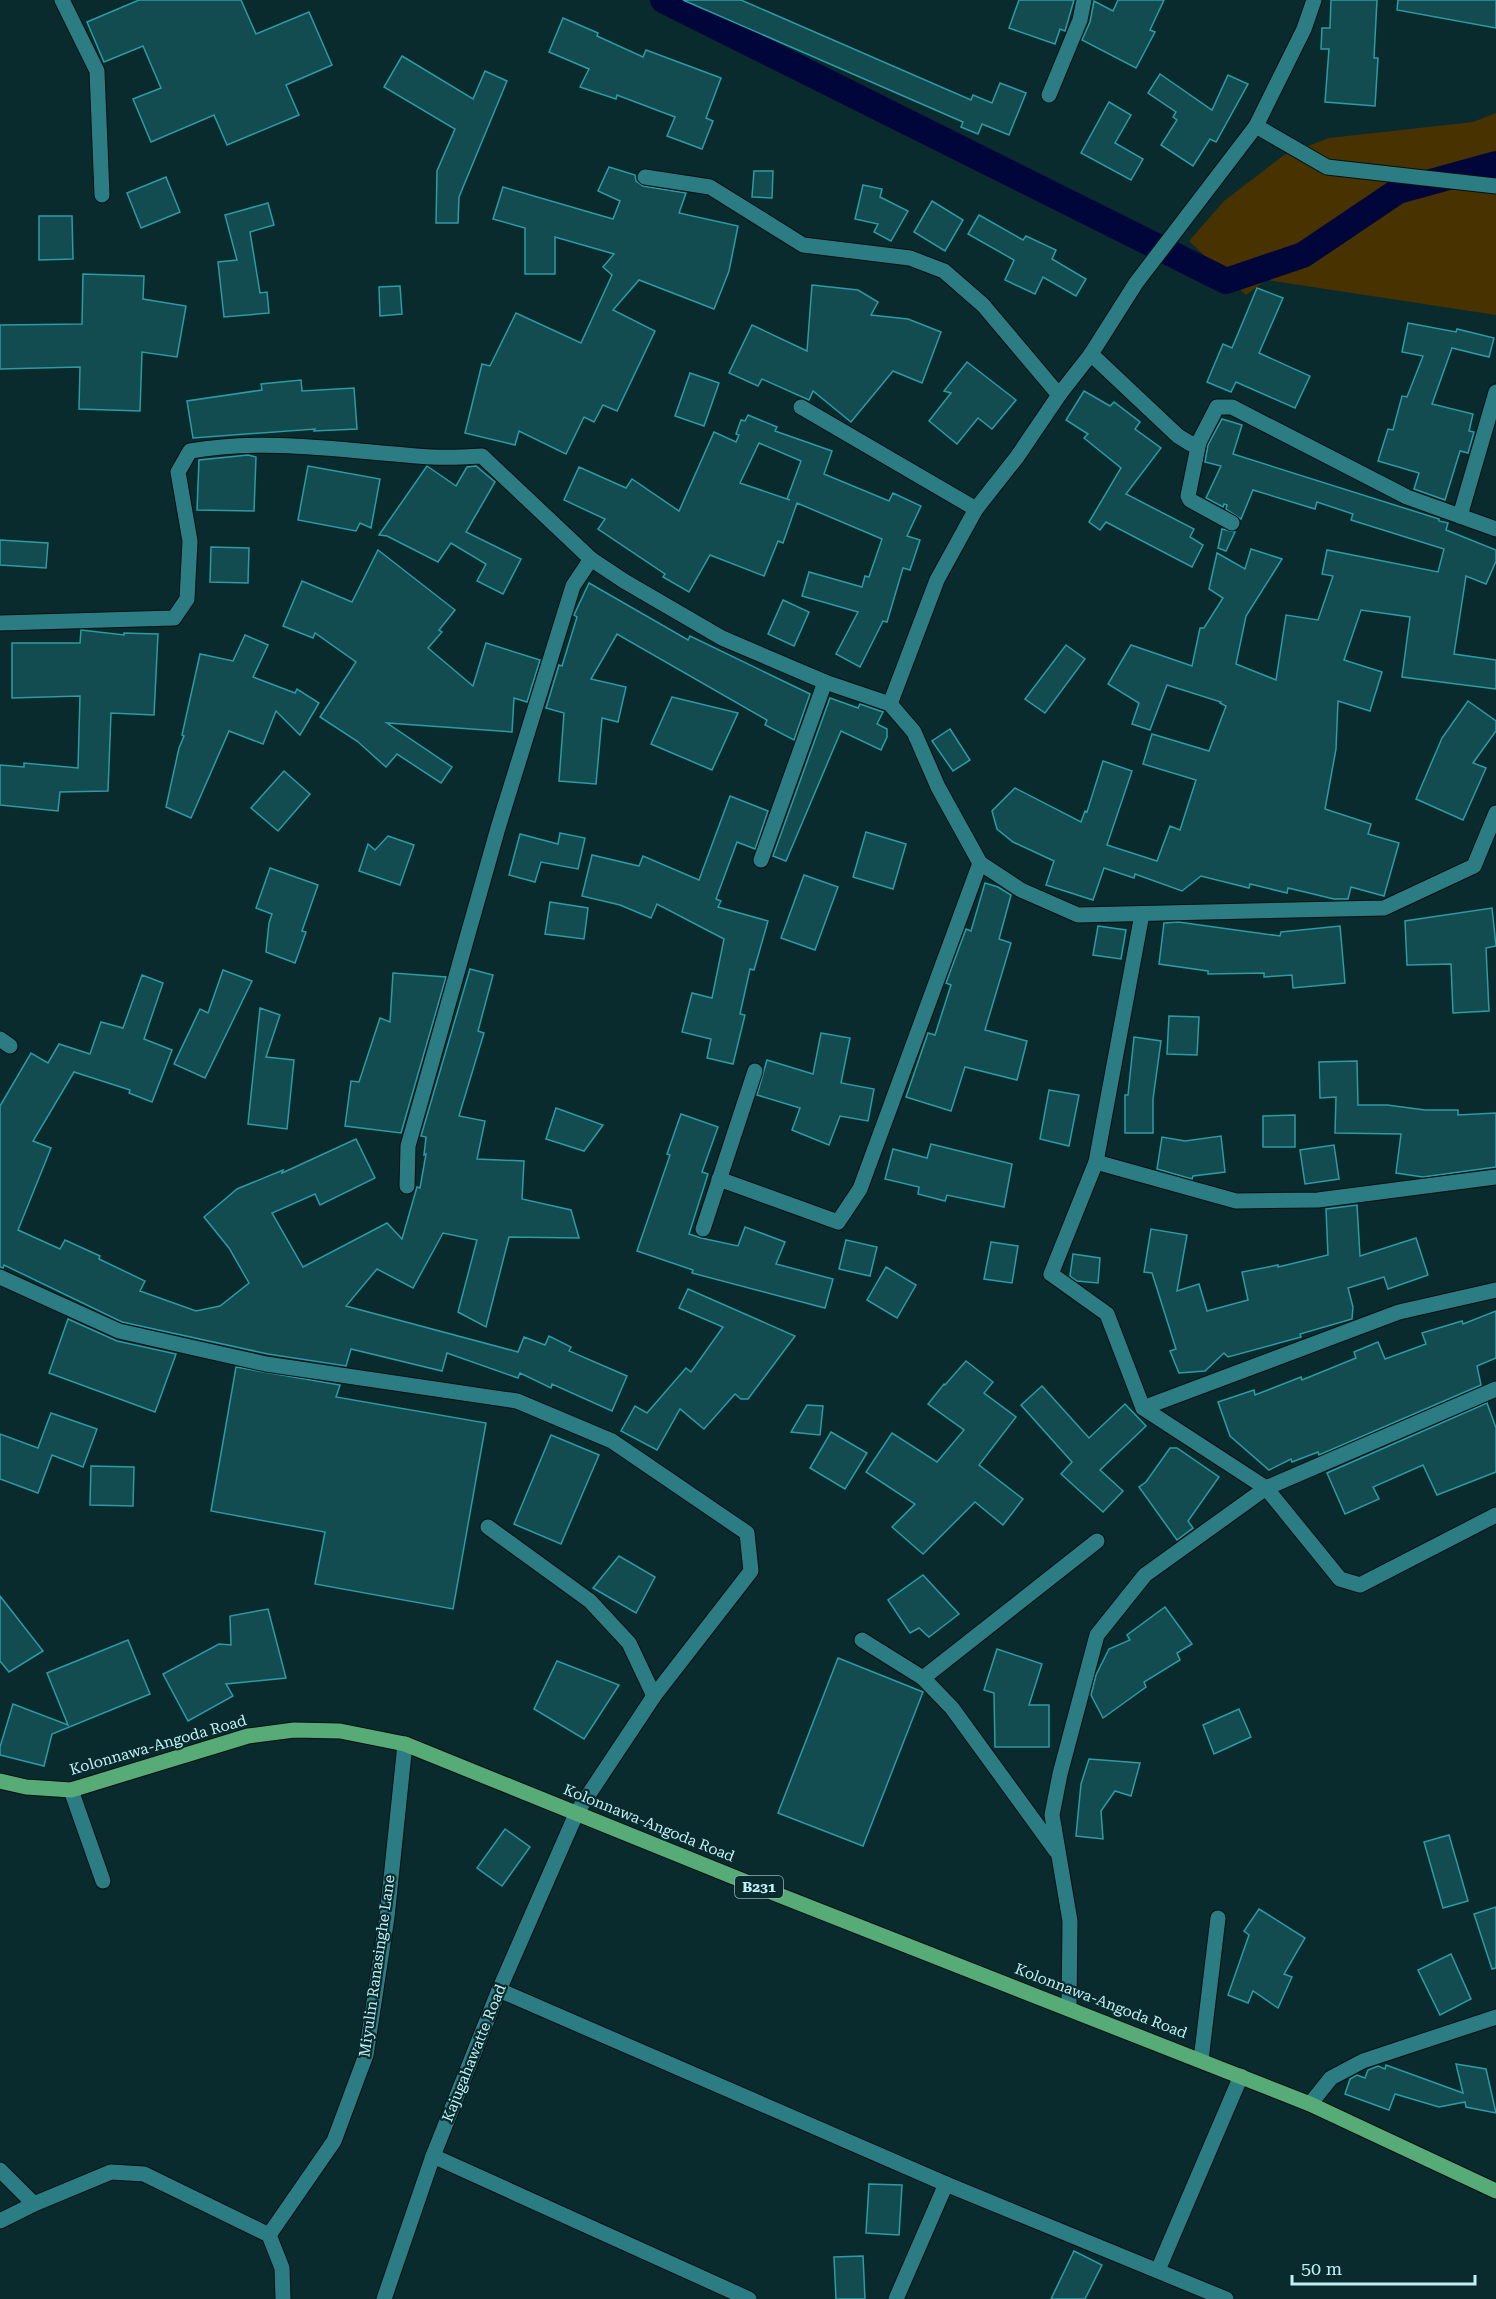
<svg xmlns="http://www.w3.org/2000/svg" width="1496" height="2299" font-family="'Roboto Serif',serif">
  <rect width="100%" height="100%" fill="#092b2e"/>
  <polygon fill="#473200" points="1496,113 1496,315 1266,280 1246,295 1189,241 1224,201 1284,155 1329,138 1473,122"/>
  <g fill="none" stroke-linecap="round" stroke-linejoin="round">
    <polyline stroke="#000639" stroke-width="26" points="663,0 1226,281 1303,255 1398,191 1496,164"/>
  </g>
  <g fill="#124c51" stroke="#2c9ba4" stroke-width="1.5" fill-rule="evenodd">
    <polygon points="139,0 241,0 256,34 309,12 332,65 286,85 299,115 227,145 214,115 151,142 133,99 161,88 143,46 104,62 87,22"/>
    <polygon points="683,0 741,0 971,100 973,95 992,103 1000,83 1026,93 1009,135 982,124 978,134 961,127 963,122"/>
    <polygon points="1019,0 1074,0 1065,31 1060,29 1055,44 1009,28"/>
    <polygon points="1118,0 1164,0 1150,30 1155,32 1136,68 1082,40 1090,22 1094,1 1113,11"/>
    <polygon points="1331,0 1377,0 1374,58 1378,58 1375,106 1325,102 1329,49 1321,49 1322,28 1330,28"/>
    <polygon points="1398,0 1496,0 1496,28 1397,10"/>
    <polygon points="563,18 598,33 597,36 643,57 646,50 721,78 706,118 713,121 702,149 667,136 675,117 617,95 616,99 580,87 589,69 549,52"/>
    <polygon points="402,56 473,99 485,71 507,81 459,197 458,223 436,223 437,171 455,129 384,87"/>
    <polygon points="1160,74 1212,110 1228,75 1248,84 1216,142 1210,139 1193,166 1161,145 1177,120 1173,117 1176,112 1148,93"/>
    <polygon points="1109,102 1131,115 1115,143 1143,159 1131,180 1081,153"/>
    <polygon points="609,167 635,175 636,181 643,186 686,193 679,213 738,226 729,271 714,309 639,280 613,310 655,331 617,411 603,405 594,422 584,417 566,454 519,431 515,445 465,433 482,364 490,366 516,313 581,343 612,275 603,267 614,254 555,237 555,274 525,274 525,228 493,219 503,187 613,219 620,201 598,191"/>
    <polygon points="754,171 773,171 772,198 752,197"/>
    <polygon points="166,177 180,212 141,228 127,193"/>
    <polygon points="863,185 882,189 880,197 908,211 891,241 874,232 878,224 855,219"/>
    <polygon points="932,201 963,220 945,251 914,232"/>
    <polygon points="268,203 274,225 250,232 260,293 267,292 269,313 224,317 218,262 237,260 225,215"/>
    <polygon points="979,215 1023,240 1026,236 1056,250 1052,259 1086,279 1076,296 1043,277 1035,294 1005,280 1014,260 968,234"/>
    <polygon points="39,216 72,216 73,259 39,260"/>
    <polygon points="83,274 144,276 143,299 186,306 177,357 142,352 140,411 79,409 80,367 0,369 0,325 82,324"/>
    <polygon points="812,285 858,290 878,302 871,315 908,319 941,332 922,383 893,371 851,422 813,391 809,400 762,379 758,386 729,373 752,325 807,351"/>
    <polygon points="400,286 402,314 380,316 379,287"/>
    <polygon points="1257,288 1283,298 1259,353 1310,376 1295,408 1236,382 1231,392 1207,382 1223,344 1232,348"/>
    <polygon points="1408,323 1456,332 1457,329 1494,338 1489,357 1452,348 1432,404 1473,414 1469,431 1474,432 1468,453 1460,451 1445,500 1414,489 1419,473 1378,461 1388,429 1393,430 1402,396 1407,397 1423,356 1402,352"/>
    <polygon points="967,362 1016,400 992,429 978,418 957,444 929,421 951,393 944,391"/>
    <polygon points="690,373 719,383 704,426 675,416"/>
    <polygon points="301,380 302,391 354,388 357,429 314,431 315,429 193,438 187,401 262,390 261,384"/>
    <polygon points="1084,391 1110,406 1114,402 1140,422 1135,429 1161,448 1126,494 1194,529 1190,537 1203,545 1192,567 1106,522 1100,530 1089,522 1121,468 1084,438 1088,434 1066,420"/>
    <path d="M748,415L777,427L775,431L832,451L824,474L889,501L893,493L921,506L907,536L920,540L910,570L903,568L887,622L883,621L860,667L836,654L858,612L802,596L809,572L862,587L865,576L869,577L882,539L797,503L783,543L778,541L764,576L710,555L689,592L663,577L665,574L598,529L605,519L564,500L579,467L626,488L632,479L679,511L714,432L736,442L739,435L736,434L741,420L745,421ZM759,443L801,461L787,499L790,500L740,483Z"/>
    <polygon points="1222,419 1242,425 1233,454 1439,519 1439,521 1448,523 1446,530 1496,550 1496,561 1486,584 1466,576 1454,654 1496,660 1496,689 1402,677 1410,617 1361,610 1344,660 1382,672 1370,711 1338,701 1336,749 1325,809 1371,824 1368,834 1399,843 1384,896 1351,887 1348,899 1334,899 1288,888 1287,893 1250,884 1249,888 1201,876 1182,891 1135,874 1134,878 1104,868 1093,900 1046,885 1054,861 1013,842 997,829 992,811 1015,788 1081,822 1085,811 1087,812 1103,761 1132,771 1107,845 1157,861 1170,826 1180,830 1196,780 1143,764 1152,734 1209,751 1226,706 1220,703 1221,702 1167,685 1150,730 1132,724 1139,703 1108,684 1131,645 1192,666 1200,628 1204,628 1223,598 1209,589 1217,553 1245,569 1251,549 1282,559 1246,616 1236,664 1276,680 1286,615 1318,620 1333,576 1322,574 1327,550 1438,572 1444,549 1351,520 1353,514 1317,502 1315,509 1253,490 1241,519 1226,509 1227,505 1224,504 1223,507 1206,498 1221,466 1205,462 1208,445"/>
    <polygon points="248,455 256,457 254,511 197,510 199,460"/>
    <polygon points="308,466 380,479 371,528 360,523 356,531 298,520"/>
    <polygon points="427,466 456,486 467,467 476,466 495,482 466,532 521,559 503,594 477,581 486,564 451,543 438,562 387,536 379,535"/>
    <polygon points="1222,529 1235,532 1226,551 1218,548"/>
    <polygon points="0,540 48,543 46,568 0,565"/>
    <polygon points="211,547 249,548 248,583 210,582"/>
    <polygon points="378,550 455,610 439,630 442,632 428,648 473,686 486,643 540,660 527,702 514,698 512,732 387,723 452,767 441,783 397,754 386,767 357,741 320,717 356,662 315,633 313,638 283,626 302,581 352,602"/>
    <polygon points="589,583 688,640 690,636 810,694 794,740 765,725 767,720 617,634 591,679 626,687 618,722 602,718 596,784 559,781 564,713 546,708 559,665 562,666 577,617 574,615"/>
    <polygon points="783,600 809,612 794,646 768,634"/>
    <polygon points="81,630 124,635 124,633 158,634 154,715 111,713 108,791 60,792 58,811 0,805 0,765 24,767 24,763 78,768 80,696 12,698 12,643 80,643"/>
    <polygon points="245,635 268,645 253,677 295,693 297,689 319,703 300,735 276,711 263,744 229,731 191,818 166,807 179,748 184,736 182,735 200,654 233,661"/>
    <polygon points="1066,645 1085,659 1045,713 1025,699"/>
    <polygon points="672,697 738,713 712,770 651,744"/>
    <polygon points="830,698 858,708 860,704 883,712 877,724 887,729 887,737 881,750 841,731 786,861 773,856"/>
    <polygon points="1468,701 1496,721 1496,731 1473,763 1486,768 1463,820 1416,799 1442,738"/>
    <polygon points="950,729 970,760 953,771 932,741"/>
    <polygon points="284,771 310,794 278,831 251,808"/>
    <polygon points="730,796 768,811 755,849 737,842 716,899 721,901 718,907 768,921 754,970 750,969 740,1014 745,1015 733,1064 707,1058 711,1039 682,1032 692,993 712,998 724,939 657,904 651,918 620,905 582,896 592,855 639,866 643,856 699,880"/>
    <polygon points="866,832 906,844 893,889 853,877"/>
    <polygon points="560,833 585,838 578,869 541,862 535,882 509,875 520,834 558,844"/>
    <polygon points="388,836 414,845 400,885 359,871 368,844 375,850"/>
    <polygon points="270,868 318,885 302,931 306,932 295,963 266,952 269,923 272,914 256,908"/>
    <polygon points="804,875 838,887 815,950 781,938"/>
    <polygon points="985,883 998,887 1011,895 999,939 1011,943 985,1030 1027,1041 1017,1080 965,1067 951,1111 906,1097 928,1033 935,1035 951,985 946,983 966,929 971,931"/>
    <polygon points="550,902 588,908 584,939 545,934"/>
    <polygon points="1492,908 1496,946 1486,948 1489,1011 1453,1013 1451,964 1407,965 1405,921"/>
    <polygon points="1178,922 1280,936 1281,932 1340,926 1345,983 1293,988 1292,975 1264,977 1264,973 1208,974 1208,971 1159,964 1164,923"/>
    <polygon points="1098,926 1126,930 1121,959 1093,955"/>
    <polygon points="470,969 493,975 478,1031 484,1033 459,1116 485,1121 477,1159 524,1161 522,1199 571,1210 579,1238 509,1237 486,1327 458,1312 477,1240 443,1233 413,1288 377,1269 346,1306 518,1352 524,1337 545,1345 549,1336 571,1347 569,1351 627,1376 612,1411 552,1384 551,1388 520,1373 518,1378 447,1353 442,1371 351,1349 346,1366 268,1354 122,1322 4,1265 3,1268 0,1267 0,1106 31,1053 48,1063 59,1044 90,1054 101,1022 123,1028 142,975 163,983 144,1039 172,1050 152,1102 129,1093 130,1090 74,1072 33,1141 51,1148 18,1230 60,1249 65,1240 100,1256 99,1259 145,1281 140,1291 196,1311 220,1306 249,1283 229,1248 204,1217 237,1189 283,1170 282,1173 356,1139 375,1178 320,1205 315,1194 272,1213 303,1267 387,1223 402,1239 417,1187 420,1188 426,1154 424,1155 426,1137 421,1136"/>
    <polygon points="223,970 252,981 205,1078 174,1064 200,1009 208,1013"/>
    <polygon points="393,973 446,977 401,1133 345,1126 351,1081 359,1082 380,1018 390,1022"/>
    <polygon points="260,1008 280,1015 266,1057 294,1060 287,1129 248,1124"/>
    <polygon points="1169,1016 1199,1017 1197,1055 1167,1054"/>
    <polygon points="821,1033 850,1038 841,1083 874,1089 868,1121 840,1116 829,1145 792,1130 800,1108 757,1095 767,1060 813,1074"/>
    <polygon points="1134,1037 1161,1041 1153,1099 1153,1133 1125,1133 1125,1095 1128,1095"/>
    <polygon points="1357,1061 1358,1105 1387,1105 1425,1110 1458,1110 1458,1115 1496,1113 1496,1167 1423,1177 1396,1173 1401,1134 1335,1133 1336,1097 1320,1098 1319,1062"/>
    <polygon points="1049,1090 1079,1095 1069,1146 1040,1139"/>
    <polygon points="556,1108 603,1125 584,1151 546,1139"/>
    <polygon points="681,1114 718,1127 702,1172 708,1174 689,1234 701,1238 738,1246 745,1227 785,1242 776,1264 833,1279 825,1308 692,1273 693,1270 637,1251 670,1155 667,1154"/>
    <polygon points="1295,1115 1295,1147 1263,1147 1263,1116"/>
    <polygon points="1221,1136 1225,1172 1193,1176 1192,1179 1157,1169 1162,1137 1185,1141"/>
    <polygon points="931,1144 1012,1164 1004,1207 947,1195 945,1201 918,1194 919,1187 885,1179 893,1149 927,1158"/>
    <polygon points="1334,1145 1339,1179 1305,1184 1300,1150"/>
    <polygon points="1357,1205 1360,1256 1416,1238 1428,1275 1388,1289 1384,1277 1348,1288 1353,1307 1352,1319 1300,1334 1301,1337 1228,1357 1224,1353 1205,1371 1179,1373 1170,1351 1176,1349 1152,1273 1144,1272 1151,1229 1187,1235 1177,1291 1199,1284 1207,1311 1248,1300 1242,1272 1278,1265 1278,1267 1328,1255 1326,1209"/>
    <polygon points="846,1240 877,1247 870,1276 839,1269"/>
    <polygon points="991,1242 1018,1246 1012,1283 984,1279"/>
    <polygon points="1073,1254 1100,1258 1098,1283 1077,1281 1070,1276"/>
    <polygon points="886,1267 916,1285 897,1318 867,1300"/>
    <polygon points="688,1289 795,1336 748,1399 741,1399 735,1394 704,1429 680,1409 657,1450 621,1431 635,1406 647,1413 686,1368 691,1372 723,1327 679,1308"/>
    <polygon points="1496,1311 1496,1358 1477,1366 1481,1385 1319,1455 1318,1452 1292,1462 1291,1459 1269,1470 1230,1436 1218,1402 1254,1390 1255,1395 1301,1377 1302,1380 1356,1358 1354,1352 1378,1342 1385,1359 1426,1344 1422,1333 1462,1321 1463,1324"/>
    <polygon points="68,1319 117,1341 176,1354 155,1412 49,1373"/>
    <polygon points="966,1361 993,1382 984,1393 1016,1417 979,1465 1023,1499 1003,1525 975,1502 923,1554 892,1527 915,1504 866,1472 892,1433 937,1462 964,1430 928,1404 944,1384 945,1385"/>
    <polygon points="236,1367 340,1385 336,1397 486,1423 453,1609 315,1584 325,1532 211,1511"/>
    <polygon points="1042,1386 1089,1438 1125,1404 1146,1426 1100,1470 1123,1491 1103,1512 1061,1474 1072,1462 1021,1405"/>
    <polygon points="1487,1403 1496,1428 1496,1472 1437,1495 1423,1465 1373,1487 1379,1499 1345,1514 1327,1473"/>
    <polygon points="807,1405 823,1406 820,1435 791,1432"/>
    <polygon points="51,1413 97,1429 83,1467 52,1455 38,1493 0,1479 0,1434 38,1448"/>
    <polygon points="831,1432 867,1453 845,1489 810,1468"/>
    <polygon points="551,1435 599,1455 561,1544 514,1524"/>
    <polygon points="1170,1448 1177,1448 1219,1477 1188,1521 1193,1528 1177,1540 1139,1487 1146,1482"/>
    <polygon points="91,1466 134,1467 133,1506 90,1505"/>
    <polygon points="619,1556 655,1577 636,1613 593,1588"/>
    <polygon points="923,1575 959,1614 929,1637 919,1628 910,1633 888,1600"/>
    <polygon points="0,1596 43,1651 9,1672 0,1661"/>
    <polygon points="1165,1607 1192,1644 1177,1653 1180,1660 1144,1682 1146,1687 1103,1718 1091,1695 1096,1675 1109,1649 1130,1640 1127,1635"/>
    <polygon points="268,1609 286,1678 226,1684 233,1696 188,1721 163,1674 219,1644 231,1645 230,1616"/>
    <polygon points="128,1640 150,1694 52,1734 44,1766 0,1755 0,1747 13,1704 68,1725 47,1673"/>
    <polygon points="997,1649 1042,1664 1029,1705 1049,1705 1049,1747 995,1747 994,1693 984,1690"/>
    <polygon points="838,1658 923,1692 863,1846 778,1813"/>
    <polygon points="557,1661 619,1685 584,1739 534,1709"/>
    <polygon points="1239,1709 1251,1737 1214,1754 1203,1725"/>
    <polygon points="1089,1759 1140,1763 1131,1796 1115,1791 1101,1811 1103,1839 1076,1836 1081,1784"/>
    <polygon points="505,1829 530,1847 502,1886 477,1868"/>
    <polygon points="1449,1835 1468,1901 1443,1908 1424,1842"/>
    <polygon points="1496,1907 1496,1968 1492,1969 1474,1914"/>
    <polygon points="1259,1909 1305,1938 1284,1974 1292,1977 1278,2008 1253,1991 1248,2003 1228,1995 1249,1935 1244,1931"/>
    <polygon points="1451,1954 1471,1999 1440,2015 1418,1970"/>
    <polygon points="1456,2064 1486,2069 1496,2113 1466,2107 1465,2102 1439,2107 1395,2094 1389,2110 1345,2094 1350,2079 1357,2075 1365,2078 1368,2070 1378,2066 1385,2069 1386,2065 1463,2093"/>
    <polygon points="869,2184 902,2185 899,2235 866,2233"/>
    <polygon points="1074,2251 1102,2265 1085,2299 1051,2299"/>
    <polygon points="863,2256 865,2299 836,2299 834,2257"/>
  </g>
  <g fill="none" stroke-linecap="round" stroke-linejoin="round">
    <g stroke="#051112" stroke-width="17">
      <g id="minor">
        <polyline points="62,0 97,71 102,195"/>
        <polyline points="1049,95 1080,20 1084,0"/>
        <polyline points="1256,126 1327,167 1496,186"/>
        <polyline points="645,177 710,187 803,245 910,258 944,271 983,305 1059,395"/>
        <polyline points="1091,354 1178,436 1191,444 1199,442 1217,407 1232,407 1407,497 1496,529"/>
        <polyline points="801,407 976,509"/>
        <polyline points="1199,442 1188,496 1190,500 1232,523"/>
        <polyline points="1460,516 1496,392"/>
        <path d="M0,623L174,618L187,599L190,541L178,472L190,451C273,437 350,452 432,457C449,458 466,457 482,456L591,559L624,581L722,638L825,682L890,704L914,732L938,787L980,863L1021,890L1078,915L1384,908L1474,866L1496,813"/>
        <polyline points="890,704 937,580 976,509 1017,457 1059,395 1091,354 1136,283 1256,126 1304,29 1314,0"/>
        <polyline points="761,860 825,682"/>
        <polyline points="1142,914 1096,1162 1051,1274 1107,1314 1143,1408 1266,1488 1340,1579 1360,1585 1496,1515"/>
        <polyline points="0,1039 10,1046"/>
        <polyline points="1096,1162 1236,1201 1318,1200 1496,1177"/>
        <polyline points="719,1179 838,1222 860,1189 980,863"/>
        <polyline points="407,1186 408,1146 498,828 573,586 591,559"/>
        <polyline points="703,1229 755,1071"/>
        <polyline points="0,1277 119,1331 266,1364 517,1401 612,1441 747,1533 751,1571 654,1696 577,1812 499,1990 433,2156 384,2299"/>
        <polyline points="1143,1408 1399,1312 1496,1290"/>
        <polyline points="488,1527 590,1601 629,1643 654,1696"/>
        <polyline points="862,1640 923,1678 952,1708 1056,1851"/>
        <polyline points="923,1678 1097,1541"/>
        <polyline points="71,1790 103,1881"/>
        <polyline points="499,1990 946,2184 1226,2299"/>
        <polyline points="1069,2008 1070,1921 1052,1815 1060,1774 1097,1635 1145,1575 1266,1488 1496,1389"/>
        <polyline points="1201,2060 1218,1918"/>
        <polyline points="1310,2104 1331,2078 1363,2061 1496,2017"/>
        <polyline points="433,2156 749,2299"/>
        <polyline points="0,2170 34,2204"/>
        <polyline points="0,2221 34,2204 111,2172 144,2174 269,2235 282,2268 283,2299"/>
        <polyline points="269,2235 334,2141 366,2055 387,1917 405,1744"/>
        <polyline points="1158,2270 1241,2076"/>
        <polyline points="896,2299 946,2184"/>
      </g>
    </g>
    <g stroke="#051112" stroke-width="17">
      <polyline id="major" points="0,1781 26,1787 71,1790 248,1736 294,1730 340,1731 405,1744 761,1888 1310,2104 1496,2191"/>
    </g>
    <use href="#minor" stroke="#2c7d83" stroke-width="15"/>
    <use href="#major" stroke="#57ab77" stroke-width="15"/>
  </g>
  <g text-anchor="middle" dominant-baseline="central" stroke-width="4.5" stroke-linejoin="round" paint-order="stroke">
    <rect fill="#092b2e" stroke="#8ab6b9" stroke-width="1.5" x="735" y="1876" width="48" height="22" rx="4.5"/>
    <g font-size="14" font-weight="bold" fill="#c2f1f5">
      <text x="759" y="1887">B231</text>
    </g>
    <g font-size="15" fill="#c2f1f5" stroke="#092b2e">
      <text transform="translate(158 1745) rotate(-16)">Kolonnawa-Angoda Road</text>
      <text transform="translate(649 1823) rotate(22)">Kolonnawa-Angoda Road</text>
      <text transform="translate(377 1966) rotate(-82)">Miyulin Ranasinghe Lane</text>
      <text transform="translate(1101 2001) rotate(21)">Kolonnawa-Angoda Road</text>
      <text transform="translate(474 2053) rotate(-68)">Kajugahawatte Road</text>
    </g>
  </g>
  <path d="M1292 2275v9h183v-9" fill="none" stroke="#c2f1f5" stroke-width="3"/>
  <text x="1301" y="2275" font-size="18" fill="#c2f1f5" stroke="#092b2e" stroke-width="4.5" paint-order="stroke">50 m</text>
</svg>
